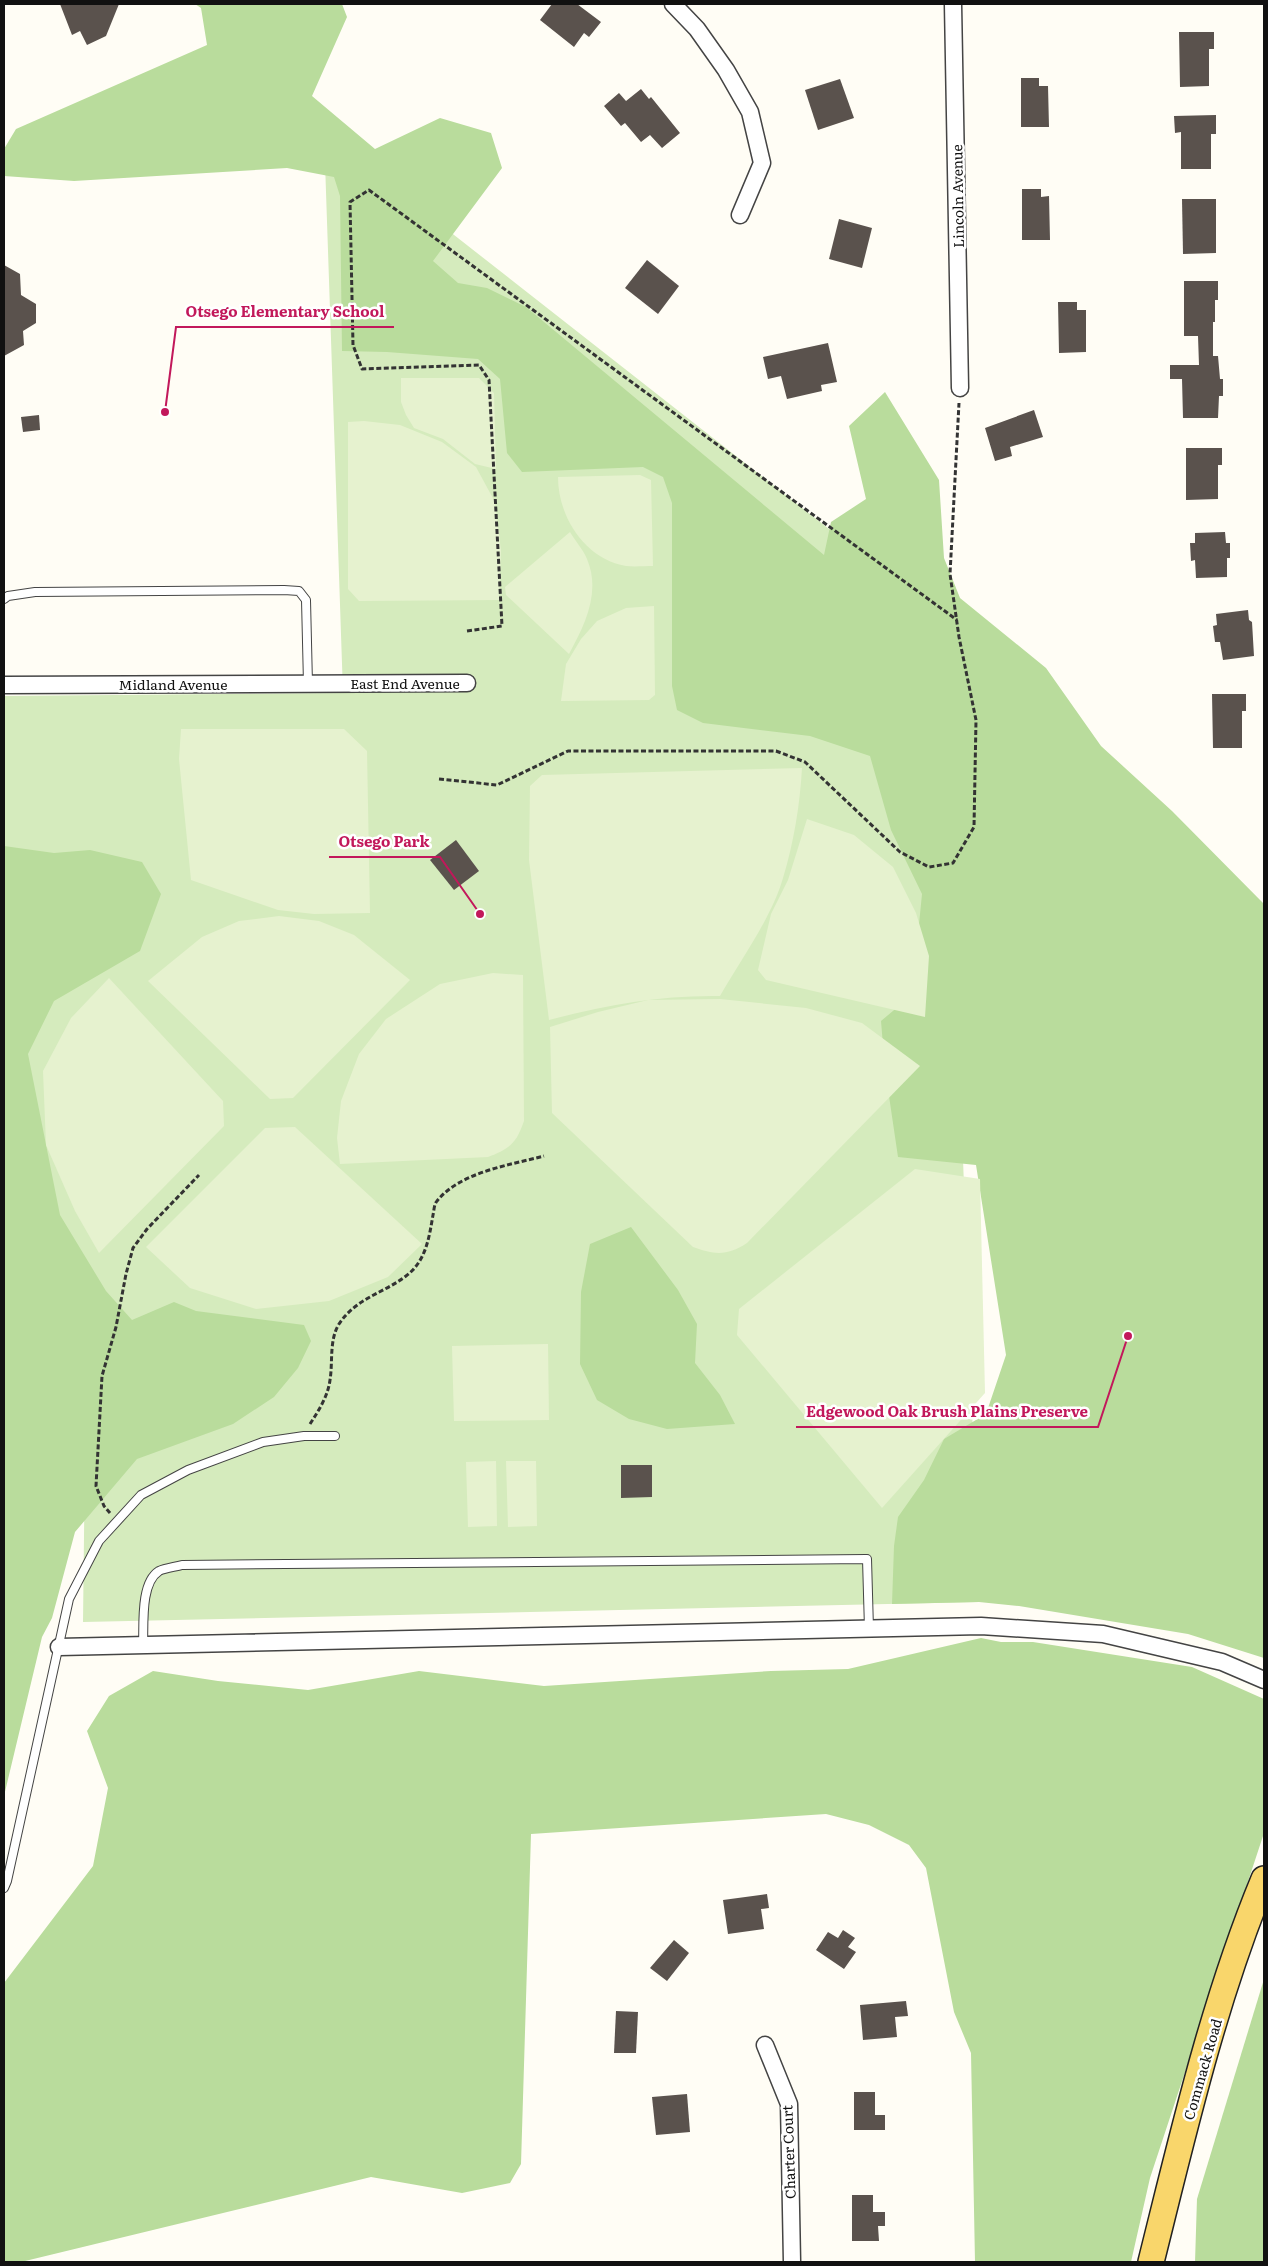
<svg xmlns="http://www.w3.org/2000/svg" width="1268" height="2266" font-family="Literata,serif">
  <rect width="100%" height="100%" fill="#fffdf5"/>
  <polygon fill="#d5ebbd" points="324,133 949,623 962,1131 979,1602 83,1622 87,1279 4,1159 4,696 343,693"/>
  <g fill="#b9dc9c">
    <polygon points="195,4 342,4 347,17 312,96 375,149 440,118 491,133 502,168 433,261 458,283 487,288 526,307 824,555 831,522 866,499 849,426 885,392 939,480 944,558 960,598 1046,668 1101,746 1172,811 1264,904 1264,1658 1188,1634 1019,1606 979,1602 892,1604 894,1546 898,1517 924,1480 944,1439 986,1414 1006,1355 976,1165 898,1157 885,1069 881,1021 912,995 922,894 891,830 870,756 810,736 703,723 677,710 672,686 672,503 663,477 643,467 522,472 507,453 500,379 478,359 387,352 342,351 340,196 334,177 287,168 74,181 4,176 4,149 16,129 207,45 201,8"/>
    <polygon points="4,846 54,853 90,850 142,862 161,894 140,951 54,1001 28,1054 60,1215 106,1291 132,1320 174,1302 196,1311 304,1325 311,1341 298,1368 274,1397 233,1424 137,1459 75,1532 52,1618 42,1637 4,1796"/>
    <polygon points="631,1227 678,1290 697,1324 695,1363 720,1395 735,1424 667,1429 629,1419 597,1400 580,1364 581,1292 590,1244"/>
    <polygon points="981,1638 1001,1642 1033,1642 1192,1667 1264,1699 1264,1833 1150,2178 1131,2262 975,2262 971,2053 954,2012 926,1868 909,1845 869,1825 826,1814 531,1834 521,2164 510,2183 462,2193 371,2177 21,2262 4,2262 4,1983 93,1866 108,1788 87,1731 109,1696 153,1671 218,1681 308,1690 419,1671 544,1686 771,1671 848,1669"/>
    <polygon points="1264,1979 1264,2262 1195,2262 1197,2199"/>
  </g>
  <g fill="#e6f2cf">
    <polygon points="401,378 479,378 494,393 496,469 475,464 443,439 414,428 406,415 401,402"/>
    <polygon points="364,421 400,425 442,442 476,467 495,502 501,551 499,600 359,601 348,589 348,422"/>
    <path d="M640,475L651,480L653,566C645,566 634,567 626,566C585,559 558,517 558,477Z"/>
    <path d="M570,532C575,541 583,549 587,559C601,592 585,625 569,654L506,595L505,587Z"/>
    <polygon points="654,606 655,695 649,700 561,701 566,664 581,639 597,621 626,608"/>
    <polygon points="181,729 344,729 367,751 370,913 314,914 278,910 191,880 179,759"/>
    <path d="M802,768C800,804 794,842 783,878C772,917 740,961 720,996C661,995 606,1005 549,1020L529,860L530,786L542,775Z"/>
    <polygon points="807,819 854,835 893,867 916,913 929,956 925,1017 766,980 758,970 771,914 788,880"/>
    <polygon points="279,916 319,921 354,935 410,980 293,1098 270,1099 148,981 202,937 239,921"/>
    <path d="M493,973L523,975L524,1121C516,1144 510,1148 488,1157L340,1164L337,1138L341,1101L359,1054L386,1019L440,984Z"/>
    <polygon points="109,978 223,1101 224,1126 99,1253 75,1211 46,1145 43,1071 71,1018"/>
    <path d="M720,999L806,1008L862,1023L920,1066L747,1243C727,1256 715,1255 693,1247L552,1113L550,1027L598,1012L648,1000Z"/>
    <polygon points="295,1127 422,1244 388,1277 329,1301 256,1309 190,1288 146,1247 265,1128"/>
    <polygon points="915,1169 980,1179 985,1393 882,1508 737,1335 739,1309"/>
    <polygon points="548,1344 549,1420 454,1421 452,1346"/>
    <polygon points="496,1461 497,1526 468,1527 466,1462"/>
    <polygon points="506,1461 536,1461 537,1526 508,1527"/>
  </g>
  <g fill="#5a524d">
    <polygon points="60,4 119,4 106,36 87,45 80,31 72,35"/>
    <polygon points="552,4 577,4 601,22 589,37 584,33 574,47 540,20"/>
    <polygon points="1179,32 1214,32 1214,49 1209,49 1209,86 1180,87"/>
    <polygon points="1021,78 1039,78 1039,86 1048,86 1049,127 1021,127"/>
    <polygon points="840,79 854,118 818,130 805,90"/>
    <polygon points="641,89 649,99 651,97 680,133 662,148 650,135 641,142 625,123 621,126 604,106 619,93 626,101"/>
    <polygon points="1216,115 1216,134 1211,134 1211,169 1181,169 1181,132 1175,133 1174,116"/>
    <polygon points="1022,189 1041,189 1041,197 1049,196 1050,240 1022,240"/>
    <polygon points="1182,199 1216,199 1216,253 1183,254"/>
    <polygon points="839,219 872,228 862,268 829,259"/>
    <polygon points="647,260 679,286 658,314 625,288"/>
    <polygon points="4,265 20,274 21,295 36,304 36,323 23,331 24,345 4,356"/>
    <polygon points="1184,281 1218,281 1218,300 1215,300 1215,322 1213,322 1213,356 1218,356 1220,379 1223,379 1223,396 1219,396 1218,418 1183,418 1182,379 1170,379 1170,365 1199,365 1198,336 1184,336"/>
    <polygon points="1058,302 1077,302 1077,310 1086,310 1086,352 1059,353"/>
    <polygon points="828,343 837,382 821,385 822,391 787,399 781,376 768,379 763,357"/>
    <polygon points="1034,410 1043,437 1010,447 1012,456 995,461 985,428"/>
    <polygon points="39,415 40,430 23,432 21,417"/>
    <polygon points="1186,448 1222,448 1222,465 1218,465 1218,499 1186,500"/>
    <polygon points="1225,532 1226,543 1230,543 1230,558 1227,558 1227,577 1196,578 1195,560 1191,561 1190,543 1195,543 1195,533"/>
    <polygon points="1248,610 1249,620 1252,622 1254,656 1223,660 1220,642 1215,642 1213,626 1217,625 1216,614"/>
    <polygon points="1212,694 1246,694 1246,711 1242,711 1242,748 1213,748"/>
    <polygon points="456,840 479,871 454,890 430,860"/>
    <polygon points="621,1465 652,1465 652,1497 621,1498"/>
    <polygon points="767,1894 769,1908 761,1909 764,1929 728,1934 723,1900"/>
    <polygon points="843,1930 855,1938 848,1947 856,1952 844,1969 816,1950 828,1932 838,1938"/>
    <polygon points="674,1940 689,1953 667,1981 650,1968"/>
    <polygon points="906,2001 908,2016 895,2017 897,2037 863,2040 860,2005"/>
    <polygon points="616,2011 638,2012 636,2053 614,2053"/>
    <polygon points="854,2092 875,2092 875,2115 885,2115 885,2130 854,2130"/>
    <polygon points="687,2094 690,2132 656,2135 652,2097"/>
    <polygon points="852,2195 873,2195 873,2212 885,2212 885,2226 878,2226 879,2241 852,2241"/>
  </g>
  <g fill="none" stroke-linecap="round" stroke-linejoin="round">
    <g stroke="#444" stroke-width="10">
      <g id="service">
        <polyline points="4,599 8,596 35,592 284,590 299,591 306,600 308,684"/>
        <path d="M143,1646C144,1625 140,1583 159,1571C165,1568 175,1567 182,1565L867,1559L869,1629"/>
        <polyline points="4,1888 7,1881 69,1599 99,1541 141,1495 188,1470 263,1442 304,1436 335,1436"/>
      </g>
    </g>
    <g stroke="#444" stroke-width="19">
      <g id="minor">
        <polyline points="673,4 697,29 726,70 750,112 762,163 740,215"/>
        <polyline points="953,4 960,388"/>
        <polyline points="4,685 467,683"/>
        <polyline points="59,1647 981,1626 1103,1634 1222,1662 1264,1680"/>
        <polyline points="765,2045 789,2104 792,2262"/>
      </g>
    </g>
    <g stroke="#222" stroke-width="28">
      <path id="primary" d="M1151,2262C1183,2134 1213,2002 1264,1879"/>
    </g>
    <g stroke="#333" stroke-width="3" stroke-dasharray="5 2.5" stroke-linecap="butt">
      <polyline points="467,631 502,626 489,380 479,365 362,369 353,345 350,202 369,190 957,620"/>
      <polyline points="439,779 497,785 568,751 776,751 805,762 900,852 929,867 953,863 974,827 976,720 959,637 950,574 959,403"/>
      <path d="M310,1424C319,1410 328,1396 330,1380C333,1362 329,1340 339,1324C356,1298 384,1293 406,1276C426,1261 429,1238 433,1215C434,1211 434,1204 437,1201C460,1172 510,1165 544,1156"/>
      <polyline points="110,1513 104,1506 96,1486 102,1376 116,1327 126,1274 133,1248 147,1229 199,1175"/>
    </g>
    <use href="#service" stroke="#fff" stroke-width="8"/>
    <use href="#minor" stroke="#fff" stroke-width="16"/>
    <use href="#primary" stroke="#f9d66b" stroke-width="25"/>
  </g>
  <g text-anchor="middle" dominant-baseline="central" stroke-width="5" stroke-linejoin="round" paint-order="stroke">
    <g font-size="14" fill="#111" stroke="#fff">
      <text transform="translate(957 196) rotate(-91)">Lincoln Avenue</text>
      <text x="405" y="683">East End Avenue</text>
      <text x="173" y="684">Midland Avenue</text>
      <text transform="translate(1202 2069) rotate(-74)">Commack Road</text>
      <text transform="translate(788 2152) rotate(-92)">Charter Court</text>
    </g>
  </g>
  <path fill="none" stroke="#c2185b" stroke-width="2" d="M165 412L176 327H394M480 914L440 857H329M1128 1336L1098 1427H796"/>
  <g fill="#c2185b" stroke="#fff" stroke-width="2">
    <circle cx="165" cy="412" r="5"/>
    <circle cx="480" cy="914" r="5"/>
    <circle cx="1128" cy="1336" r="5"/>
  </g>
  <g font-size="15" text-anchor="middle" font-weight="bold" fill="#c2185b" stroke="#fff" stroke-width="5" stroke-linejoin="round" paint-order="stroke">
    <text x="285" y="317">Otsego Elementary School</text>
    <text x="384" y="847">Otsego Park</text>
    <text x="947" y="1417">Edgewood Oak Brush Plains Preserve</text>
  </g>
  <rect width="1268" height="2266" fill="none" stroke="#111111" stroke-width="10"/>
</svg>
